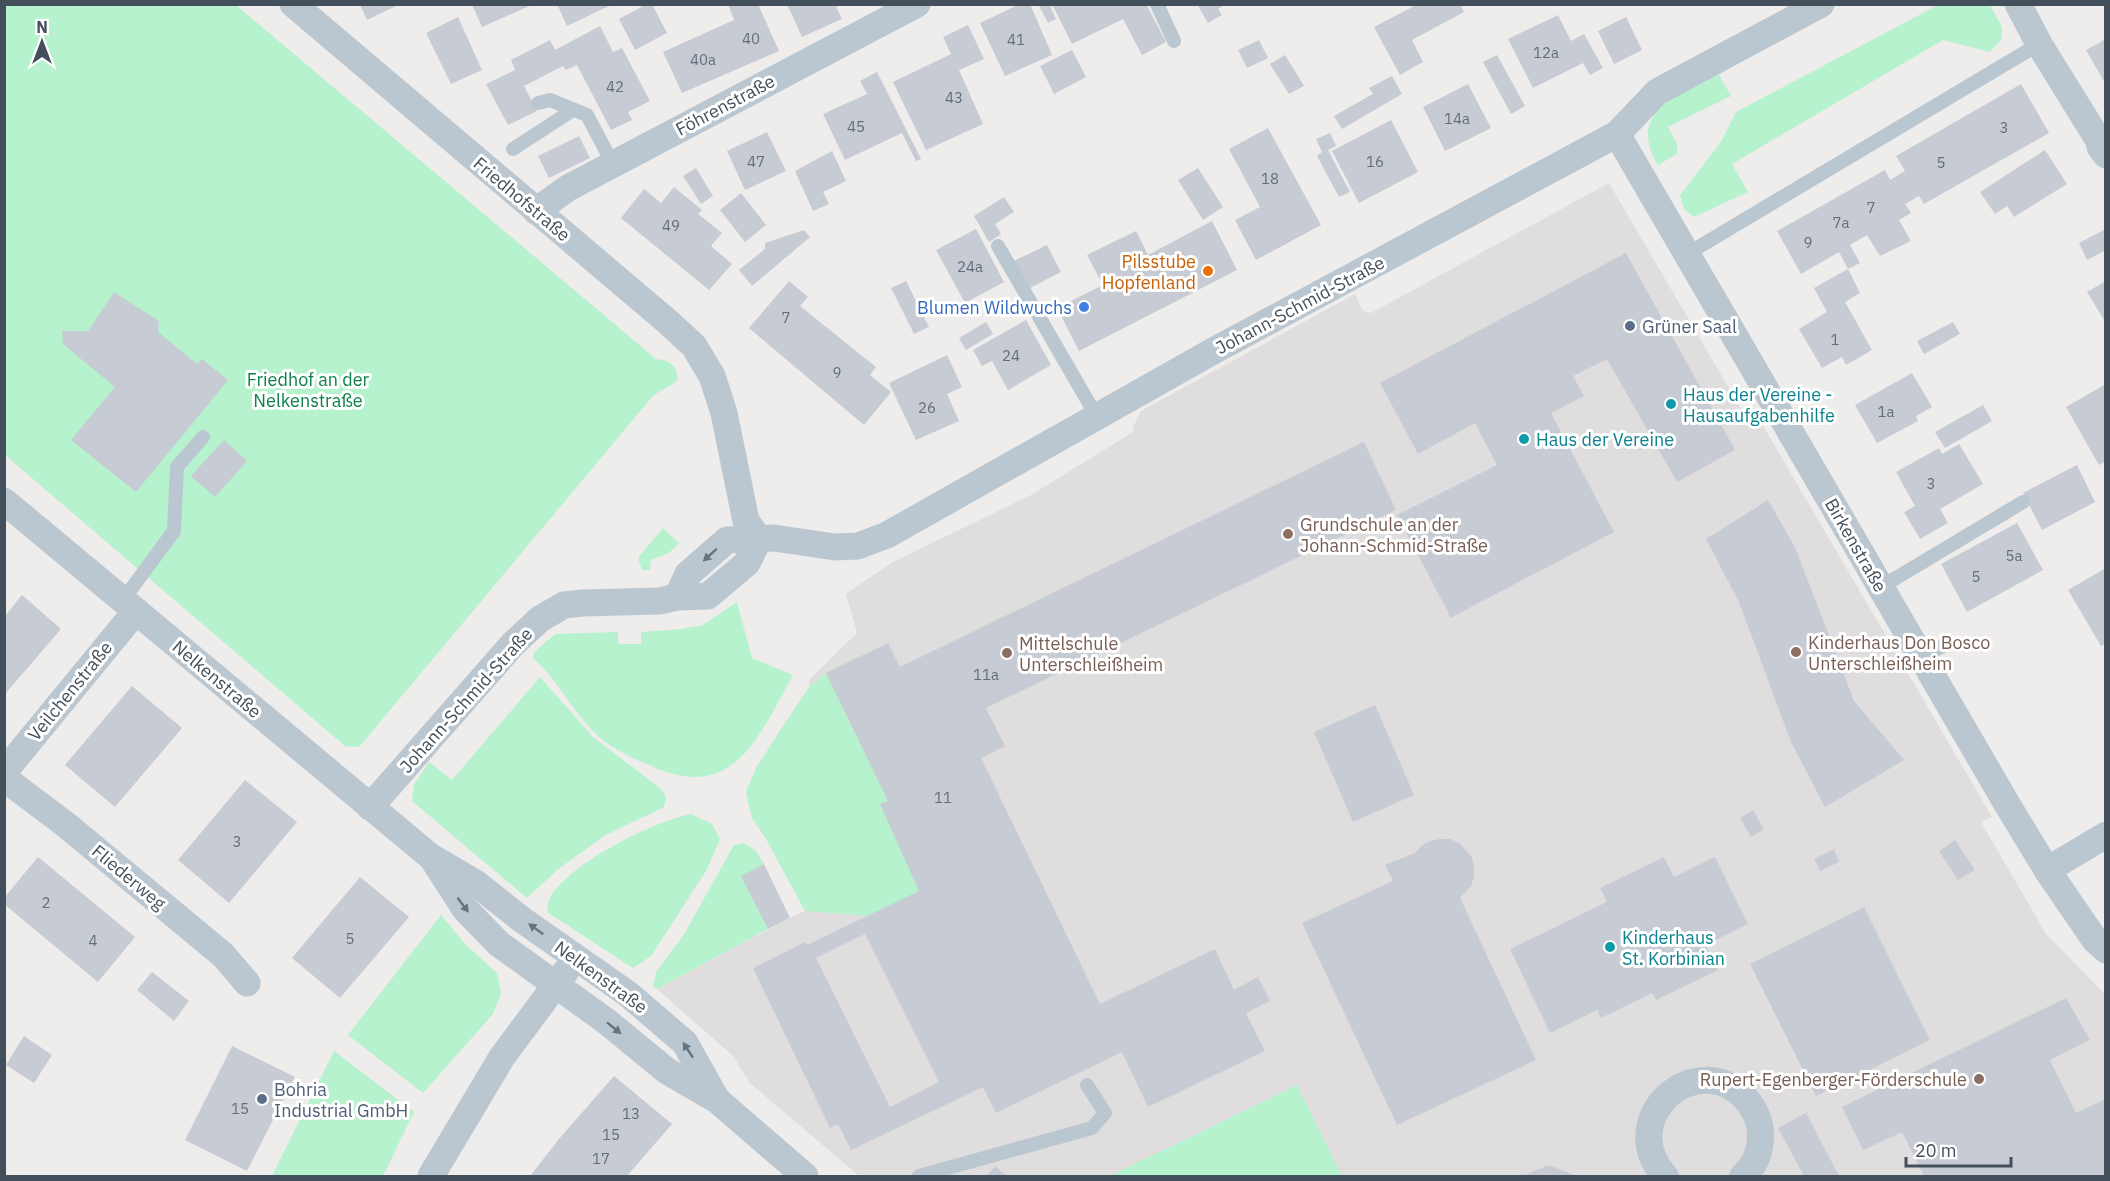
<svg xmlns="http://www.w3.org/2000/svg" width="2110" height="1181" font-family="'IBM Plex Sans',sans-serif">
  <rect width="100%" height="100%" fill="#efecec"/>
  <polygon fill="#e0ddde" points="1609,183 1744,414 1755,412 1992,817 1981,822 2046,934 2105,994 2105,1176 859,1176 750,1083 733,1056 657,989 790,918 805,911 841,900 821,817 809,680 857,633 846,594 891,563 1031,495 1133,432 1133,427 1141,411 1355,294 1363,311 1371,313"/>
  <g fill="#b5f2cd">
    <path d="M5,5H236L656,359C670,361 676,364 678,379C671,387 660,390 652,397L360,746L354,747L345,746L5,455Z"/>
    <polygon points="1938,5 1990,5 2002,27 2002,38 1990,52 1943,40 1732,164 1748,192 1694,217 1684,209 1680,195 1721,142 1736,112"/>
    <path d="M1718,73L1731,96L1668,127L1677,144V154L1658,165C1626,111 1679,94 1718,73Z"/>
    <polygon points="663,528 679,543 669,553 651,560 650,570 642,570 638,558"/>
    <path d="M737,602L752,658L793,675C758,737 734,805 649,765C630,757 608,747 594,732C571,709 557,679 533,658L534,652L555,634L618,632V644H641V632L681,629L703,625Z"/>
    <polygon points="826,673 888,801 881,804 919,891 868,916 805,911 766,839 752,818 746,792 756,768 781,729 809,687"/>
    <polygon points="540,677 593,737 660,788 666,797 664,807 604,836 557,870 527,898 412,801 414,785 429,762 452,780"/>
    <path d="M691,814L712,824L720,839L706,871L651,956L633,968L547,912C548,906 548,899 552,894C577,860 650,823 691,814Z"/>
    <polygon points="744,843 756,851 764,864 742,876 768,929 657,989 653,986 656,972 683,936 734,845"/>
    <polygon points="441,915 465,944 497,973 501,993 493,1014 423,1093 348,1035"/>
    <polygon points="334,1051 414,1112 383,1176 272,1176"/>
    <polygon points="1297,1085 1342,1176 1110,1176"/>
  </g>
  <g fill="#c7cbd3" fill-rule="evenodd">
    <polygon points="360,4 400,4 367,20"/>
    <polygon points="472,4 534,4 482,27"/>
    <polygon points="557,4 608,4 609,6 567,26"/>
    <polygon points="647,4 652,4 667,33 635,50 619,19"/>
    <polygon points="728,4 758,4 779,51 682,93 663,52 734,20"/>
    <polygon points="787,4 842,4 836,7 842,19 802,37"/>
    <polygon points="1020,4 1030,4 1052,55 1005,76 980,23"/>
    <polygon points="1038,4 1049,4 1056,19 1048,23"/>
    <polygon points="1052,4 1146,4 1166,42 1142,55 1123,19 1072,44"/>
    <polygon points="1197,4 1225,4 1218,9 1222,15 1208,23"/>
    <polygon points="1418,4 1460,4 1464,12 1412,40 1423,62 1400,75 1374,27"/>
    <polygon points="1558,15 1571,41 1584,34 1603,68 1590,75 1583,63 1533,88 1508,39"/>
    <polygon points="458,17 482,70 451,84 426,33"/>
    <polygon points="1626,17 1642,50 1614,64 1598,31"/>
    <polygon points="968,25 984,59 959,70 983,124 926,150 893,82 951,54 943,37"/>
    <polygon points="600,26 613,52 622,48 650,101 628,112 632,120 611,130 577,65 566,70 563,66 524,86 537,111 508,125 486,84 515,70 511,60 550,40 555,50"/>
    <polygon points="2106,39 2106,85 2086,50"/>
    <polygon points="1259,40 1268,58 1247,68 1238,50"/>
    <polygon points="1072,50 1086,77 1054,94 1040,66"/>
    <polygon points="1285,55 1304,86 1289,94 1270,64"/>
    <polygon points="1497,55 1525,106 1511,114 1483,62"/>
    <polygon points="877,72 921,159 916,161 902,133 845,160 823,114 867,94 860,81"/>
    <polygon points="1392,76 1402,94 1342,129 1334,116 1373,94 1369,88"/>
    <polygon points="1468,84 1491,128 1445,151 1423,107"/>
    <polygon points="2021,84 2049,133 1924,204 1919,196 1905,204 1911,213 1899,220 1911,241 1880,256 1867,235 1850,245 1860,263 1848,269 1839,252 1801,274 1777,231 1885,170 1890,180 1905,171 1896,156"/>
    <polygon points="1391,120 1418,172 1359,203 1332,151"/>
    <polygon points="1268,128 1321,225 1256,260 1235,220 1260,207 1229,149"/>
    <polygon points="767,132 786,171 745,190 727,151"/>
    <polygon points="1330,133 1336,146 1328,150 1350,192 1339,197 1317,156 1322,152 1316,139"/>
    <polygon points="579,136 590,158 549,178 538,156"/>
    <polygon points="2045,150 2067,184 2014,217 2007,206 1995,214 1980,192"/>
    <polygon points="832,151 846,181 823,192 829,204 813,211 795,171"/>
    <polygon points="696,168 713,196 701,204 683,176"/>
    <polygon points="1198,168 1223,207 1203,220 1178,180"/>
    <polygon points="674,187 702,210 698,214 722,233 711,246 732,264 709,290 621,218 644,189 661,203"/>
    <polygon points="741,193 766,225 745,242 720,210"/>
    <polygon points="1004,197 1014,212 995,224 1001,234 989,242 974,216"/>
    <polygon points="1212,221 1237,270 1079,351 1057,308 1103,285 1087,255 1136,231 1148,255"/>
    <polygon points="976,229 1004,282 965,303 936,250"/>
    <polygon points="2106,229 2106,250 2087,260 2079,243"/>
    <polygon points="804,230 810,237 752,286 739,270 765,249 765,243"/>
    <polygon points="1047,245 1061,272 1026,290 1012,262"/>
    <polygon points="1626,253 1735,450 1677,482 1607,359 1573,376 1584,396 1551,413 1614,532 1450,618 1448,612 1397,515 1497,465 1475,423 1418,454 1380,383"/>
    <polygon points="1848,269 1860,293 1845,302 1872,350 1846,365 1842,357 1822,368 1799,329 1827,312 1814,288"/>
    <polygon points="789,281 808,297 800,306 876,367 870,375 891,392 864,425 749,328"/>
    <polygon points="906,281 929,327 914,334 891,288"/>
    <polygon points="2106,281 2106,323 2087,292"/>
    <polygon points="114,292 159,321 158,332 197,364 202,359 228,380 136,492 71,440 115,387 63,344 62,331 88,331"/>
    <polygon points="1026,320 1051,365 1008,390 992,361 982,366 973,350"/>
    <polygon points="986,322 993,334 966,350 959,338"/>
    <polygon points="1953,322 1960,334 1924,354 1917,341"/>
    <polygon points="947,355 962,387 947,394 959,421 916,440 889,383"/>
    <polygon points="1912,373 1932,407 1916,416 1918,421 1877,443 1855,405"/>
    <polygon points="2106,384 2106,461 2099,465 2066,407"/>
    <polygon points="1983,405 1992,421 1945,448 1935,432"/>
    <polygon points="224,440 247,461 215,497 191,476"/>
    <path d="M1364,442L1396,510L986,708L1005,746L981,758L1100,1004L1215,949L1234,990L1258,977L1270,1001L1246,1013L1265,1051L1148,1107L1122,1052L996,1113L983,1087L851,1150L838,1124L830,1128L753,968L805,942L807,945L919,891L880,804L888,801L826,673L888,643L900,667ZM865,934L939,1082L890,1107L816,958Z"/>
    <polygon points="1959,444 1983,484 1940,509 1948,523 1920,539 1904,512 1915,506 1896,472 1939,448 1942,454"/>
    <polygon points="2077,465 2095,502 2042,530 2023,493"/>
    <polygon points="1768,500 1795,547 1854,701 1904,760 1825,807 1791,742 1739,602 1706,539"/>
    <polygon points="2017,523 2043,570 1967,612 1941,564"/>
    <polygon points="2106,568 2106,643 2101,646 2068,590"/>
    <polygon points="22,595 61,629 5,694 5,616"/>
    <polygon points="132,686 182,728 115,807 65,765"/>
    <polygon points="1375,705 1414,795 1353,822 1314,732"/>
    <polygon points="245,780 297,822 229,903 178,860"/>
    <polygon points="1753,810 1764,829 1751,837 1740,818"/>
    <polygon points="1440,839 1450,839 1459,843 1472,857 1474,867 1474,877 1471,886 1460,898 1536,1060 1397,1125 1302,923 1393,881 1385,865 1415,853 1422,845 1430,841"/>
    <polygon points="1955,840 1975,870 1958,880 1939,851"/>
    <polygon points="1834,849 1839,862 1820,871 1814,859"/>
    <polygon points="38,857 135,937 98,982 4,904 4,898"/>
    <polygon points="1664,857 1674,877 1715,857 1748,924 1705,945 1718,970 1656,1000 1652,993 1601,1018 1597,1010 1550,1033 1510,949 1607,902 1600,888"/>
    <polygon points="764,864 790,918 768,929 741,876"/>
    <polygon points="360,877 409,917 340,998 292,958"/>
    <polygon points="1864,907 1930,1040 1816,1096 1750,964"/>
    <polygon points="152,972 189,1001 174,1021 137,990"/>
    <polygon points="2066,998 2090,1040 2050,1060 2076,1113 2106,1099 2106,1176 1924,1176 1902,1132 1863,1150 1842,1107"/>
    <polygon points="24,1036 52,1055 34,1083 6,1065"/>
    <polygon points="232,1046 295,1077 247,1171 185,1140"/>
    <polygon points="614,1076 672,1124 627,1176 530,1176 559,1139"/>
    <polygon points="1806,1113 1839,1176 1804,1176 1778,1128"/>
    <polygon points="995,1166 1007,1176 986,1176"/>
    <polygon points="1546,1166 1551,1166 1576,1176 1523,1176"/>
  </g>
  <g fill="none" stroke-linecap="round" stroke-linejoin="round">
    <g stroke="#bbc7d0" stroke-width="14">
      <polyline points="1157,4 1174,41"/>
      <polyline points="538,103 550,100 587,115 613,164"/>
      <polyline points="513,149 573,110"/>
      <polyline points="998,246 1097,417"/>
      <polyline points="1687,254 2039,44"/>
      <polyline points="1881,587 2023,502"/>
      <polyline points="123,600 174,531 177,467 203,437"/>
      <polyline points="1921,657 1947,644"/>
      <polyline points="919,1176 1092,1128 1105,1113 1087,1085"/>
    </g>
    <g stroke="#bbc7d0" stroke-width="27">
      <polyline points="293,4 668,322 694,346 712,376 724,413 746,521 759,539"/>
      <polyline points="2018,4 2039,44 2099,141 2100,147 2106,155"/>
      <polyline points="1617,134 2007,804 2047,870 2095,940 2106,950"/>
      <polyline points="536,211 568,188 917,4"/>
      <polyline points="4,501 431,857 477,884 521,919 628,994 685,1043 717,1100"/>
      <polyline points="677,597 688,574 727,540 774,538 835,547 858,546 887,535 1215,350 1617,134 1657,92 1821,4"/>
      <polyline points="4,772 136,611"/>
      <polyline points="4,778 65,824 223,955 247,983"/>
      <polyline points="370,807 513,644 540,619 564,605 583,603 659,601 677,597 708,596 747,563 759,539"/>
      <polyline points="434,861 465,909 499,944 606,1021 667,1071 717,1100 805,1176"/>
      <polyline points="2047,870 2106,835"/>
      <polyline points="431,1176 502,1057 566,971"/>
      <path d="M1665,1176C1614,1120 1695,1045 1746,1099C1753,1107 1758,1116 1760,1127C1762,1146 1758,1163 1743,1176"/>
    </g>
  </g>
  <defs><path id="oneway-solid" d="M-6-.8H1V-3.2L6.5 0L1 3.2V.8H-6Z" transform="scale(1.5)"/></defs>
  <g fill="#67737e">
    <use href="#oneway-solid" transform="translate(710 555) rotate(138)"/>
    <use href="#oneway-solid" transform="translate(463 905) rotate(53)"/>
    <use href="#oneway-solid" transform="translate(536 929) rotate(-144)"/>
    <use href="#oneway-solid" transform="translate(614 1028) rotate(39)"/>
    <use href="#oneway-solid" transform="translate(688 1050) rotate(-123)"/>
  </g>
  <circle fill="#e8710a" stroke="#fff" stroke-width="2" cx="1208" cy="271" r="6"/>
  <circle fill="#3f7fe0" stroke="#fff" stroke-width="2" cx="1084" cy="307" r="6"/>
  <g fill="#5c6f8a" stroke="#fff" stroke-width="2">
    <circle cx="1630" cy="326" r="6"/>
    <circle cx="262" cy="1099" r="6"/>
  </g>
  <g fill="#0f9aa8" stroke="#fff" stroke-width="2">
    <circle cx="1671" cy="404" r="6"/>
    <circle cx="1524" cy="439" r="6"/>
    <circle cx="1610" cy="947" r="6"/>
  </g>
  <g fill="#8d6e63" stroke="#fff" stroke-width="2">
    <circle cx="1288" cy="534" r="6"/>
    <circle cx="1796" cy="652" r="6"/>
    <circle cx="1007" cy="653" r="6"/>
    <circle cx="1979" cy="1079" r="6"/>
  </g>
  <g text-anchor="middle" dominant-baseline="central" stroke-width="6" stroke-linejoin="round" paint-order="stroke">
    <g font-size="15" fill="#646e79">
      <text x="751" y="38">40</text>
      <text x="1016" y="39">41</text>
      <text x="1546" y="52">12a</text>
      <text x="703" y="59">40a</text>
      <text x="615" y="86">42</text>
      <text x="954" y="97">43</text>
      <text x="1457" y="118">14a</text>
      <text x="856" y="126">45</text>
      <text x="2004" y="127">3</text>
      <text x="756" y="161">47</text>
      <text x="1375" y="161">16</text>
      <text x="1941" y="162">5</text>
      <text x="1270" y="178">18</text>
      <text x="1871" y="207">7</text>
      <text x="1841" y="222">7a</text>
      <text x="671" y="225">49</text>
      <text x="1808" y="242">9</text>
      <text x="970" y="266">24a</text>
      <text x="786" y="317">7</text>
      <text x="1835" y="339">1</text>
      <text x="1011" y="355">24</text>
      <text x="837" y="372">9</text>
      <text x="927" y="407">26</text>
      <text x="1886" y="411">1a</text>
      <text x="1931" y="483">3</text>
      <text x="2014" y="555">5a</text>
      <text x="1976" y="576">5</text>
      <text x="986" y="674">11a</text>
      <text x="943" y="797">11</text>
      <text x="237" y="841">3</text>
      <text x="46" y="902">2</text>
      <text x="350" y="938">5</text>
      <text x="93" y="940">4</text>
      <text x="240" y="1108">15</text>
      <text x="631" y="1113">13</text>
      <text x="611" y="1134">15</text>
      <text x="601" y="1158">17</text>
    </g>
    <g font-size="18" fill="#434f5b" stroke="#fff">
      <text transform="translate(725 105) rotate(-28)">Föhrenstraße</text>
      <text transform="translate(522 199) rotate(40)">Friedhofstraße</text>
      <text transform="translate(1300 305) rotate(-28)">Johann-Schmid-Straße</text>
      <text transform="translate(1856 545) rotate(60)">Birkenstraße</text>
      <text transform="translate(217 679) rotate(40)">Nelkenstraße</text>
      <text transform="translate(70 691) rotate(-51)">Veilchenstraße</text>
      <text transform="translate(466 700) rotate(-48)">Johann-Schmid-Straße</text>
      <text transform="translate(129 877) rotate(40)">Fliederweg</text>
      <text transform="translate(601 977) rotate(36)">Nelkenstraße</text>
    </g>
    <g font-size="18" fill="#c56008" stroke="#fff" text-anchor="end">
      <text x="1196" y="261">Pilsstube<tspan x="1196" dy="21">Hopfenland</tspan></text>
    </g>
    <g font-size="18" fill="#366cbe" stroke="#fff" text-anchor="end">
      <text x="1072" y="307">Blumen Wildwuchs</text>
    </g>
    <g font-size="18" fill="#4e5e75" stroke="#fff" text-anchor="start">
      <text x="1642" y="326">Grüner Saal</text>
      <text x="274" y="1089">Bohria<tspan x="274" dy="21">Industrial GmbH</tspan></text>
    </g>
    <g font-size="18" fill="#0e8249" stroke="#fff">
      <text x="308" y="379">Friedhof an der<tspan x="308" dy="21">Nelkenstraße</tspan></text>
    </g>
    <g font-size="18" fill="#0d838f" stroke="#fff" text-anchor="start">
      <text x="1683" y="394">Haus der Vereine -<tspan x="1683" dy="21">Hausaufgabenhilfe</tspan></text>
      <text x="1536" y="439">Haus der Vereine</text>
      <text x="1622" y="937">Kinderhaus<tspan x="1622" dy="21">St. Korbinian</tspan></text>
    </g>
    <g font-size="18" fill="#785e54" stroke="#fff" text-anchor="start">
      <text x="1300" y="524">Grundschule an der<tspan x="1300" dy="21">Johann-Schmid-Straße</tspan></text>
      <text x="1808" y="642">Kinderhaus Don Bosco<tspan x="1808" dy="21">Unterschleißheim</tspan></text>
      <text x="1019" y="643">Mittelschule<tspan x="1019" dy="21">Unterschleißheim</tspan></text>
      <text x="1967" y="1079" text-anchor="end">Rupert-Egenberger-Förderschule</text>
    </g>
  </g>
  <rect width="2110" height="1181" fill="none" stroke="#434f5b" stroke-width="12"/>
  <g transform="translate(42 42)" stroke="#ffffff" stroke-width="4.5" paint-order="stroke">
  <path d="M0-4.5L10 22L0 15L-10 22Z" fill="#434f5b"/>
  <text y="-9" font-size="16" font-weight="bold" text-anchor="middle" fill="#434f5b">N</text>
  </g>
  <path d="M1906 1157v9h105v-9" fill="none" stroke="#434f5b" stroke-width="3"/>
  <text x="1915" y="1157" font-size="18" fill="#434f5b" stroke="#ffffff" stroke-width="4.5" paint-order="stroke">20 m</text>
</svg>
